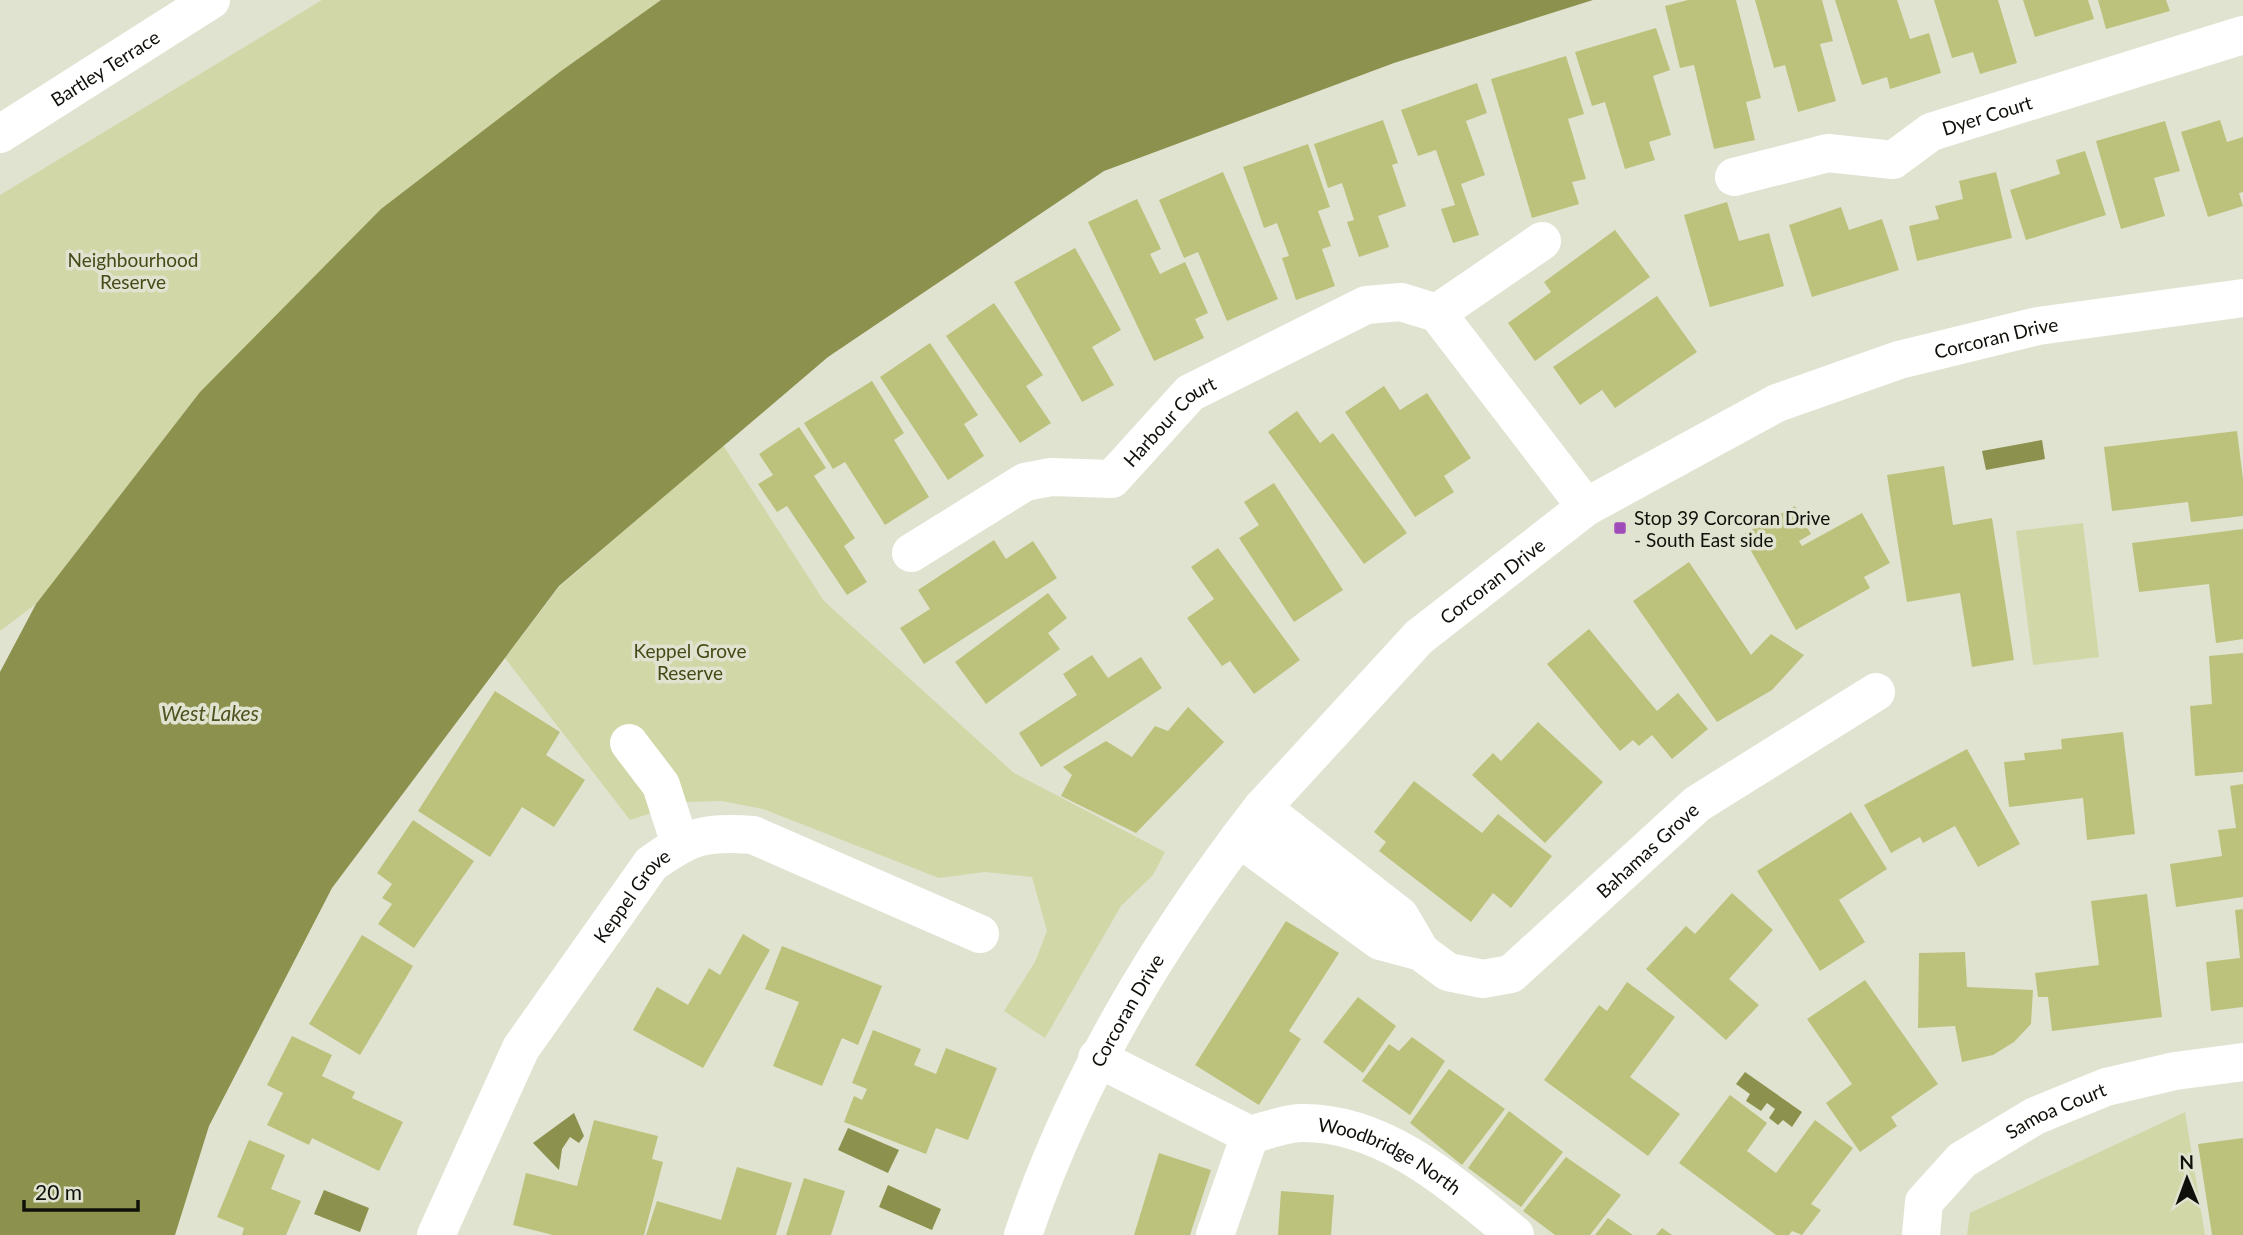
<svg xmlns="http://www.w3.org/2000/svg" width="2243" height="1235" font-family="Lato,sans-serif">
  <rect width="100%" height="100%" fill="#e1e3d1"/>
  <g fill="#d2d7a7">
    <polygon points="322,0 661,0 561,71 200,392 36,604 0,631 0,195"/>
    <polygon points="723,445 824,601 1014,773 1165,852 1153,875 1121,906 1045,1038 1004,1011 1035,962 1047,931 1032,877 985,872 939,878 763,809 722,801 685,802 630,820 505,658 559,587"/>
    <polygon points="2083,523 2099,657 2033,665 2016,531"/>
    <polygon points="2185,1112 2205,1235 1967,1235 1970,1213"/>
  </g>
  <g fill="#8c914d">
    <polygon points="661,0 1593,0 1394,63 1104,171 828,357 559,586 332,888 209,1126 175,1235 0,1235 0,672 36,604 200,392 381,209 561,71"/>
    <polygon points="2042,440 2045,459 1986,470 1982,451"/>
    <polygon points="1745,1072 1802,1112 1792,1127 1783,1120 1778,1125 1769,1118 1775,1109 1767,1103 1761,1111 1746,1101 1750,1094 1736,1084"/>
    <polygon points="574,1113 584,1136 579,1143 570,1137 562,1149 559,1170 533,1143"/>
    <polygon points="848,1128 899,1150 888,1173 838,1150"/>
    <polygon points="888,1185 941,1209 932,1230 879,1207"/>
    <polygon points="324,1190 369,1208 360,1232 314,1214"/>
  </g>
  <g fill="#bcc27c">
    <polygon points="1688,0 1736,0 1761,98 1746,102 1755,140 1714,149 1694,65 1680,68 1665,6"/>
    <polygon points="1755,0 1822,0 1833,41 1820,44 1836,101 1798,112 1785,65 1774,68"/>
    <polygon points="1835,0 1897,0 1910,39 1929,33 1941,73 1890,89 1887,77 1862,85"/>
    <polygon points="1934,0 1998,0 2017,63 1980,74 1973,52 1952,58"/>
    <polygon points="2023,0 2088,0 2094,19 2035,37"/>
    <polygon points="2098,0 2166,0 2170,11 2106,29"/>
    <polygon points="1656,28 1670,70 1653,76 1671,135 1649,142 1655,160 1625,169 1605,102 1592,106 1575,52"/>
    <polygon points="1566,56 1584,114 1568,119 1586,179 1572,182 1579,204 1532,218 1491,79"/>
    <polygon points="1477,83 1487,113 1466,121 1485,175 1461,184 1479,235 1453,243 1441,209 1455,205 1436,150 1418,156 1401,110"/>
    <polygon points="1383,120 1398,163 1392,165 1406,206 1378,216 1389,247 1359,257 1347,222 1354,220 1342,183 1328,188 1314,144"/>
    <polygon points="2220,120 2227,142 2243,137 2243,192 2239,193 2243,206 2208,217 2181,132"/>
    <polygon points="2165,121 2180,171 2154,178 2165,216 2121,229 2096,141"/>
    <polygon points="1308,144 1330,207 1318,211 1331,246 1322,249 1335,286 1296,300 1282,258 1289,256 1277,223 1264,228 1243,167"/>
    <polygon points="2085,151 2106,215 2026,240 2010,190 2060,174 2056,160"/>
    <polygon points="1223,172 1278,299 1227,321 1198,252 1184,258 1159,200"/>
    <polygon points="1996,172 2012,238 1917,261 1909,226 1939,219 1935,206 1963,199 1959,181"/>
    <polygon points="1137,199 1161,249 1150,254 1160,274 1185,262 1208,313 1195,319 1204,338 1154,361 1088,222"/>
    <polygon points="1727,202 1739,241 1769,233 1784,286 1710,307 1684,215"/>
    <polygon points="1841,207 1849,230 1882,219 1899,270 1812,297 1789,225"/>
    <polygon points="1615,230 1650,277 1535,361 1508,323 1551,292 1544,282"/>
    <polygon points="1075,248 1121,330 1092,347 1114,385 1082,402 1014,282"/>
    <polygon points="1657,296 1697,352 1615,408 1602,390 1580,405 1553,367"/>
    <polygon points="994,303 1043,375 1026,386 1051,423 1020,443 946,336"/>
    <polygon points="930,343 978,415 964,424 984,456 948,480 880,377"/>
    <polygon points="872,381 904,433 894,440 929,497 885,525 845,462 833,469 804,423"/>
    <polygon points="1384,386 1400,410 1427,393 1471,458 1444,476 1454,492 1415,517 1345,412"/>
    <polygon points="1297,411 1320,443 1333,433 1407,533 1364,564 1268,432"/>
    <polygon points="799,427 826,468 814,476 855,538 844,546 867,582 847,595 787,506 777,512 758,484 773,475 759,454"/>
    <polygon points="2237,431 2243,479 2243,516 2191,522 2188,502 2112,511 2104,447"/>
    <polygon points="1944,466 1953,525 1992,518 2014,660 1972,667 1960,593 1907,602 1887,475"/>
    <polygon points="1274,483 1343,590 1294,622 1239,538 1259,525 1244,502"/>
    <polygon points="1795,506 1811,534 1799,541 1802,546 1862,513 1890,563 1864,577 1870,588 1796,630 1742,535"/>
    <polygon points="2243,529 2243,639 2216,643 2209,584 2139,592 2132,543"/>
    <polygon points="994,540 1006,559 1033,541 1057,578 924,664 900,628 930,609 918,590"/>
    <polygon points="1218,548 1300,660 1254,694 1230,661 1222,666 1187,618 1214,599 1191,567"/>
    <polygon points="1689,562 1751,655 1771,634 1804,655 1772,690 1717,722 1633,601"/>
    <polygon points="1048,593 1067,618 1048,633 1060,649 986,704 955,662"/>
    <polygon points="1589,629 1657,711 1678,693 1708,729 1672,759 1652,735 1639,746 1633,740 1620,751 1547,664"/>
    <polygon points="2243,653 2243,772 2195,776 2190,706 2212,704 2209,656"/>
    <polygon points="1092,655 1108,678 1141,657 1162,688 1041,767 1019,733 1077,695 1063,674"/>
    <polygon points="495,691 560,732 546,755 585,780 554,827 522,807 490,857 418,811"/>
    <polygon points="1188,707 1224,742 1136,833 1061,796 1072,775 1063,767 1106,741 1132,757 1155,726 1168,731"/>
    <polygon points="1538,722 1603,782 1545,843 1472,775 1493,753 1501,761"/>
    <polygon points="2123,732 2135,834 2087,840 2083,798 2009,807 2004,762 2025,760 2024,753 2062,749 2061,739"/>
    <polygon points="1967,749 2020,844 1978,867 1955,826 1923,843 1920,837 1891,853 1864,805"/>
    <polygon points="1414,781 1482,833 1498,814 1552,856 1511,908 1493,893 1471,922 1379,851 1386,842 1374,832"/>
    <polygon points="2243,784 2243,897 2176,907 2170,864 2222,856 2218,830 2236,828 2230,786"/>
    <polygon points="1851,812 1887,869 1839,900 1865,942 1820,971 1757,871"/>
    <polygon points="413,820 474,861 414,948 378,924 392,904 382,898 392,884 377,873"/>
    <polygon points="1732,893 1773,930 1729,979 1759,1005 1726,1040 1646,969 1686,926 1695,934"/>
    <polygon points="2147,894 2162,1017 2052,1031 2048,997 2038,997 2035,973 2099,965 2091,901"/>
    <polygon points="2243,909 2243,1007 2211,1011 2206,962 2240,958 2235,910"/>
    <polygon points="1286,921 1339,953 1289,1031 1301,1039 1259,1105 1195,1065"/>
    <polygon points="743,934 770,950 703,1068 633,1030 657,987 688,1005 709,968 720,975"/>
    <polygon points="362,935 413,966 360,1055 309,1024"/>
    <polygon points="782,946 882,986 858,1045 842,1038 822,1086 773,1066 799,1002 765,989"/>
    <polygon points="1965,952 1967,987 2033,990 2031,1024 2014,1042 1993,1055 1962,1062 1955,1026 1918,1028 1919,953"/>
    <polygon points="1865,980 1938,1084 1891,1117 1897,1126 1860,1152 1826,1103 1852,1084 1807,1019"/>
    <polygon points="1627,982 1675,1017 1630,1077 1680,1114 1648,1156 1544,1080 1599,1005 1607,1011"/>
    <polygon points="1358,997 1396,1026 1363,1073 1323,1042"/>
    <polygon points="873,1030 921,1049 914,1065 936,1074 946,1048 997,1068 968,1140 936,1128 926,1154 844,1122 854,1096 862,1100 867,1089 852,1083"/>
    <polygon points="292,1036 332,1055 322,1076 355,1092 352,1098 403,1122 379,1171 312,1138 309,1145 267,1125 283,1093 267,1085"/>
    <polygon points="1412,1037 1445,1061 1410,1115 1362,1081 1389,1044 1399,1051"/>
    <polygon points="1449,1069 1505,1109 1462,1165 1410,1123"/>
    <polygon points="1730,1095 1767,1123 1747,1151 1776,1173 1815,1120 1853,1148 1811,1204 1821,1210 1802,1235 1792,1231 1789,1235 1776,1235 1679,1163"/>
    <polygon points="1509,1111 1563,1152 1521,1207 1468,1168"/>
    <polygon points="594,1120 658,1136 652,1159 663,1162 644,1235 553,1235 513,1225 526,1173 577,1186"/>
    <polygon points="2243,1138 2243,1235 2212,1235 2198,1144"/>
    <polygon points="249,1140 285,1155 271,1189 301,1201 286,1235 242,1235 244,1228 217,1217"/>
    <polygon points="1159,1153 1211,1170 1190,1235 1134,1235"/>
    <polygon points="1566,1157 1621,1195 1590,1235 1555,1235 1523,1211"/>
    <polygon points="737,1167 792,1183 776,1235 646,1235 657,1201 721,1220"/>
    <polygon points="804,1178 845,1191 831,1235 786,1235"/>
    <polygon points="1281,1191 1334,1195 1331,1235 1278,1235"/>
    <polygon points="1608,1218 1633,1235 1595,1235"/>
    <polygon points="1662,1228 1672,1235 1656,1235"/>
  </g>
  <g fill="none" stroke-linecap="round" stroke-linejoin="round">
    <g stroke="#fff" stroke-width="38">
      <path id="s1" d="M0,134L211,0"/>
      <path id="s2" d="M1734,177L1828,153L1893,160L1931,132L2243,35"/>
      <polyline points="1437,313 1542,241"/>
      <path id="s3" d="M911,553L1025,482L1051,477L1112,479L1190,393L1366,305L1401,302L1437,313L1586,507"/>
      <polyline points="629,743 661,785 680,844"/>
      <polyline points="1262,808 1400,916 1421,952"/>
      <path id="s4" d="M1239,838L1380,941L1421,952L1448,972L1483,979L1511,974L1697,804L1876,692"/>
      <path id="s5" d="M1097,1058L1250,1135C1266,1131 1285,1123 1302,1123C1385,1122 1454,1185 1515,1235"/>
      <path id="s6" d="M436,1235L521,1048L651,864C690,836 705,831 753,835L980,934"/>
      <path id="s7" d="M1023,1235C1076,1078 1161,938 1262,808L1419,637L1586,507L1777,403L1899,360L2038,326L2243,298"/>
      <polyline points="1215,1235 1250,1135"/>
      <path id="s8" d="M1921,1235L1924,1202L1962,1160L2035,1116L2106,1087L2175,1071L2243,1062"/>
    </g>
  </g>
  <rect fill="#9f4cba" stroke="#e1e3d1" stroke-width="2.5" x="1613" y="521" width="14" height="14" rx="3.5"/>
  <g text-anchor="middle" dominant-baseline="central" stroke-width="7" stroke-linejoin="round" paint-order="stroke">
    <g font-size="19" fill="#10100a" stroke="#e1e3d1">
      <text stroke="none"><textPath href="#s1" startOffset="124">Bartley Terrace</textPath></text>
      <text stroke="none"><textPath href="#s2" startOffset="268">Dyer Court</textPath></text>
      <text stroke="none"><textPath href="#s7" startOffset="1382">Corcoran Drive</textPath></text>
      <text stroke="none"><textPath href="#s3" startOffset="304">Harbour Court</textPath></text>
      <text stroke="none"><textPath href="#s7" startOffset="816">Corcoran Drive</textPath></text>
      <text stroke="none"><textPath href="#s4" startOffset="499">Bahamas Grove</textPath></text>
      <text stroke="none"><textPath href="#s6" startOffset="394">Keppel Grove</textPath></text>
      <text stroke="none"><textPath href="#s7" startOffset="248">Corcoran Drive</textPath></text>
      <text stroke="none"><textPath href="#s8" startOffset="196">Samoa Court</textPath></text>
      <text stroke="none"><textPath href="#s5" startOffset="320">Woodbridge North</textPath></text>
    </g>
    <g font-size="19" fill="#474a16" stroke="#e1e3d1">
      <text x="133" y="259">Neighbourhood<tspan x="133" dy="22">Reserve</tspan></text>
      <text x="690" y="650">Keppel Grove<tspan x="690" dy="22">Reserve</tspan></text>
    </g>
    <g font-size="19" fill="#10100a" stroke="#e1e3d1" text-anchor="start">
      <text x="1634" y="517">Stop 39 Corcoran Drive<tspan x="1634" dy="22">- South East side</tspan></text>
    </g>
    <g font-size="21" font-style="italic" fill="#50531f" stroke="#e1e3d1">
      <text x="210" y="712">West Lakes</text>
    </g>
  </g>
  <g transform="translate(2187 1179) rotate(359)" stroke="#e1e3d1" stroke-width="5" paint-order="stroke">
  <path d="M0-5L12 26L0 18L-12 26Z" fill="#10100a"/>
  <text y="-10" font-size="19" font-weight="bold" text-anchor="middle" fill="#10100a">N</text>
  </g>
  <path d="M24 1200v10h114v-10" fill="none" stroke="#10100a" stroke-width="3.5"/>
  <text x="35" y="1200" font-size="21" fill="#10100a" stroke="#e1e3d1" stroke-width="5" paint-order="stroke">20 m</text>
</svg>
